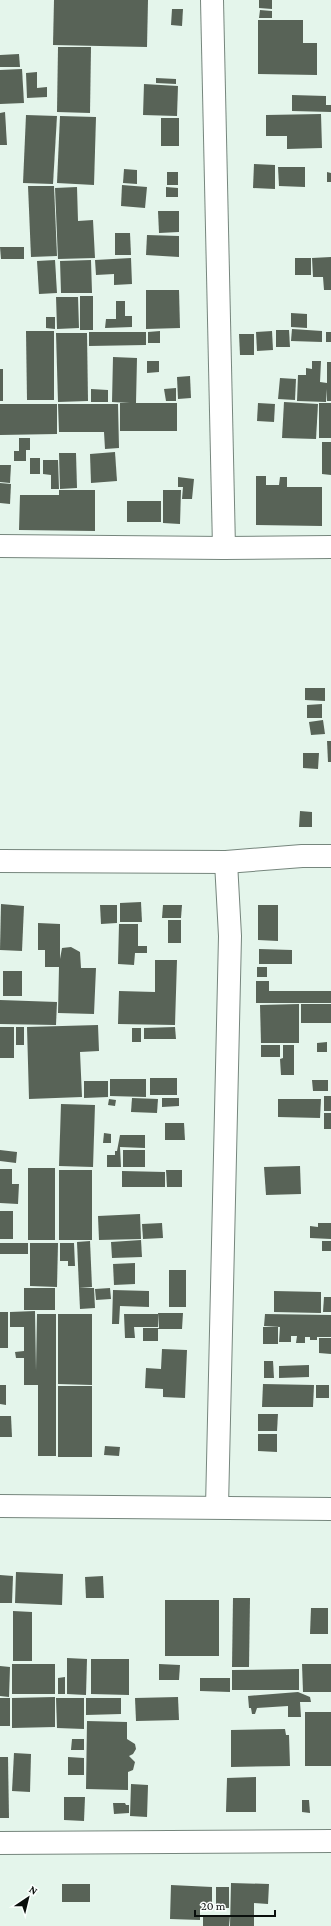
<svg xmlns="http://www.w3.org/2000/svg" width="331" height="1926" font-family="'Crimson Pro',serif">
  <rect width="100%" height="100%" fill="#e4f5eb"/>
  <g fill="#586357">
    <polygon points="54,0 148,0 147,47 53,45"/>
    <polygon points="259,0 272,0 272,9 259,8"/>
    <polygon points="172,9 183,9 182,26 171,25"/>
    <polygon points="260,10 272,11 272,18 259,18"/>
    <polygon points="258,20 303,20 303,43 317,43 317,75 258,74"/>
    <polygon points="58,47 91,47 90,113 57,112"/>
    <polygon points="19,54 20,67 0,67 0,55"/>
    <polygon points="22,69 24,103 0,104 0,70"/>
    <polygon points="37,72 37,88 47,87 47,97 27,98 26,73"/>
    <polygon points="156,78 176,79 176,84 156,83"/>
    <polygon points="144,84 178,86 177,116 143,115"/>
    <polygon points="292,95 326,96 326,105 331,105 331,112 292,111"/>
    <polygon points="5,112 7,145 0,145 0,113"/>
    <polygon points="321,114 322,148 287,149 287,136 266,136 266,115"/>
    <polygon points="26,115 57,116 53,184 23,183"/>
    <polygon points="60,116 96,117 94,185 57,183"/>
    <rect x="161" y="118" width="18" height="28"/>
    <polygon points="254,164 275,165 275,189 253,188"/>
    <polygon points="278,167 305,167 305,187 279,186"/>
    <polygon points="124,169 137,170 137,184 123,183"/>
    <rect x="167" y="172" width="11" height="13"/>
    <polygon points="327,172 331,173 331,182 327,182"/>
    <polygon points="122,185 147,187 145,208 121,206"/>
    <polygon points="28,186 54,186 57,256 31,257"/>
    <polygon points="77,187 78,221 93,220 95,258 58,259 55,188"/>
    <polygon points="166,187 178,188 178,197 166,197"/>
    <polygon points="158,211 179,211 179,232 159,233"/>
    <polygon points="115,233 130,233 131,255 115,255"/>
    <polygon points="147,235 179,236 179,257 146,255"/>
    <polygon points="0,247 24,247 24,259 1,259"/>
    <polygon points="331,257 331,290 324,290 323,277 313,277 312,258"/>
    <polygon points="131,258 132,284 114,285 114,274 96,275 95,260"/>
    <rect x="295" y="258" width="16" height="17"/>
    <polygon points="55,260 57,293 39,294 37,261"/>
    <polygon points="91,260 92,293 61,293 60,261"/>
    <polygon points="146,290 179,290 180,328 146,329"/>
    <rect x="80" y="296" width="13" height="34"/>
    <polygon points="56,297 78,297 79,328 57,329"/>
    <polygon points="116,301 125,301 125,316 132,316 132,327 105,328 106,319 116,319"/>
    <polygon points="291,313 307,314 307,328 291,327"/>
    <polygon points="46,317 55,317 55,329 46,328"/>
    <polygon points="292,329 322,331 322,342 291,341"/>
    <polygon points="276,330 289,330 290,347 276,347"/>
    <polygon points="26,331 54,331 54,400 27,400"/>
    <polygon points="160,331 160,343 148,343 148,332"/>
    <polygon points="272,331 273,350 257,351 256,332"/>
    <polygon points="89,332 146,332 146,345 89,346"/>
    <rect x="326" y="332" width="5" height="10"/>
    <polygon points="56,333 87,333 88,401 58,402"/>
    <polygon points="239,334 254,334 254,355 240,355"/>
    <polygon points="113,357 137,358 136,403 177,403 177,431 120,431 120,403 130,403 112,402"/>
    <polygon points="147,361 159,361 159,372 147,373"/>
    <polygon points="312,361 321,361 320,382 327,383 327,362 331,362 331,401 327,401 327,389 326,402 297,401 298,375 306,375 306,368 312,369"/>
    <rect x="0" y="369" width="3" height="32"/>
    <polygon points="190,376 191,398 178,399 177,377"/>
    <polygon points="280,378 296,379 295,400 278,399"/>
    <polygon points="176,388 176,401 166,401 164,389"/>
    <polygon points="91,389 108,390 108,402 91,402"/>
    <polygon points="284,402 318,404 316,439 282,438"/>
    <polygon points="258,403 275,404 274,422 257,421"/>
    <rect x="319" y="403" width="12" height="35"/>
    <polygon points="0,404 57,404 57,434 0,435"/>
    <polygon points="58,404 118,404 119,448 105,449 104,432 59,432"/>
    <polygon points="19,438 30,438 30,450 26,450 26,461 14,461 14,451 19,451"/>
    <polygon points="322,442 331,442 331,475 322,474"/>
    <polygon points="115,452 117,481 91,483 90,454"/>
    <polygon points="59,453 76,453 77,488 60,489"/>
    <rect x="30" y="458" width="10" height="16"/>
    <polygon points="43,460 58,460 59,489 51,489 51,475 43,474"/>
    <polygon points="0,465 11,465 10,483 0,482"/>
    <polygon points="256,476 266,476 266,485 279,485 280,477 287,477 287,487 322,487 322,526 256,525"/>
    <polygon points="178,477 194,479 192,499 182,499 183,487 178,487"/>
    <polygon points="0,483 11,484 10,504 0,503"/>
    <polygon points="59,490 95,490 95,531 19,530 20,495 59,495"/>
    <polygon points="163,490 181,490 180,524 163,523"/>
    <rect x="127" y="501" width="34" height="21"/>
    <polygon points="305,688 325,688 325,701 305,700"/>
    <polygon points="322,704 322,718 307,718 307,705"/>
    <polygon points="323,720 325,734 311,735 309,722"/>
    <polygon points="327,741 331,741 331,762 328,762"/>
    <polygon points="303,753 319,753 318,769 303,768"/>
    <polygon points="300,811 312,812 312,827 299,827"/>
    <polygon points="141,902 142,922 120,922 120,903"/>
    <polygon points="1,904 24,906 22,951 0,950"/>
    <polygon points="100,905 117,905 117,923 101,924"/>
    <polygon points="163,905 182,905 181,918 162,918"/>
    <polygon points="258,905 278,905 278,941 258,940"/>
    <rect x="168" y="920" width="13" height="23"/>
    <polygon points="38,923 60,924 60,959 62,948 71,947 80,952 81,968 96,968 94,1014 58,1013 59,967 45,967 45,950 38,950"/>
    <polygon points="119,924 138,924 138,946 147,946 147,953 135,953 134,965 118,964"/>
    <polygon points="259,949 292,950 292,964 259,964"/>
    <polygon points="155,960 177,960 175,1025 118,1024 119,991 155,992"/>
    <rect x="257" y="967" width="10" height="10"/>
    <rect x="3" y="971" width="19" height="25"/>
    <polygon points="256,981 269,981 269,991 331,991 331,1003 256,1003"/>
    <polygon points="0,1000 57,1002 56,1025 0,1024"/>
    <polygon points="299,1004 299,1043 261,1043 260,1005"/>
    <rect x="301" y="1004" width="30" height="19"/>
    <polygon points="98,1025 99,1051 80,1052 82,1097 29,1099 27,1027"/>
    <rect x="0" y="1027" width="14" height="31"/>
    <rect x="16" y="1027" width="8" height="18"/>
    <polygon points="175,1027 176,1039 144,1039 144,1028"/>
    <rect x="132" y="1028" width="9" height="14"/>
    <polygon points="327,1042 327,1052 317,1052 317,1043"/>
    <rect x="261" y="1045" width="19" height="12"/>
    <polygon points="283,1045 294,1045 294,1075 281,1075 280,1059 283,1058"/>
    <rect x="150" y="1078" width="27" height="17"/>
    <polygon points="110,1079 146,1079 146,1097 110,1096"/>
    <polygon points="312,1080 328,1080 328,1091 313,1091"/>
    <polygon points="84,1081 108,1081 108,1097 84,1098"/>
    <rect x="324" y="1096" width="7" height="15"/>
    <polygon points="132,1098 158,1099 157,1113 131,1112"/>
    <polygon points="162,1098 179,1098 179,1106 162,1107"/>
    <polygon points="109,1099 116,1100 115,1106 108,1105"/>
    <polygon points="278,1099 321,1099 320,1118 278,1117"/>
    <polygon points="61,1104 95,1105 93,1167 59,1166"/>
    <rect x="324" y="1113" width="7" height="16"/>
    <polygon points="165,1123 184,1123 185,1140 165,1140"/>
    <polygon points="104,1133 111,1134 111,1143 103,1143"/>
    <polygon points="120,1135 145,1135 145,1148 120,1147 121,1167 107,1167 107,1155 115,1155 115,1151 117,1151"/>
    <polygon points="0,1150 17,1152 16,1163 0,1161"/>
    <rect x="123" y="1150" width="22" height="17"/>
    <polygon points="300,1166 301,1194 266,1195 264,1167"/>
    <rect x="28" y="1168" width="27" height="72"/>
    <polygon points="0,1169 12,1169 12,1184 19,1184 18,1204 0,1203"/>
    <rect x="59" y="1170" width="33" height="70"/>
    <polygon points="166,1170 182,1170 182,1187 167,1187"/>
    <polygon points="122,1171 165,1172 165,1187 122,1187"/>
    <rect x="0" y="1211" width="13" height="28"/>
    <polygon points="140,1214 141,1239 99,1240 98,1216"/>
    <polygon points="162,1223 163,1238 143,1239 142,1224"/>
    <polygon points="318,1223 331,1223 331,1239 310,1238 310,1226 318,1227"/>
    <polygon points="141,1240 142,1257 112,1258 111,1242"/>
    <polygon points="90,1241 92,1287 79,1288 77,1242"/>
    <rect x="322" y="1241" width="9" height="10"/>
    <rect x="0" y="1243" width="28" height="11"/>
    <polygon points="30,1243 58,1243 57,1287 30,1286"/>
    <polygon points="60,1243 74,1243 75,1266 68,1266 68,1261 60,1261"/>
    <polygon points="135,1263 135,1284 114,1285 113,1264"/>
    <rect x="169" y="1270" width="17" height="37"/>
    <rect x="24" y="1288" width="31" height="22"/>
    <polygon points="79,1288 94,1288 95,1308 80,1309"/>
    <polygon points="110,1288 111,1299 96,1300 95,1289"/>
    <polygon points="113,1290 149,1291 149,1307 120,1306 119,1324 112,1324"/>
    <polygon points="274,1291 321,1292 321,1313 274,1312"/>
    <polygon points="324,1297 331,1297 331,1312 323,1312"/>
    <polygon points="35,1311 36,1371 37,1314 56,1314 56,1456 38,1456 38,1385 24,1385 24,1358 16,1358 15,1352 24,1351 24,1327 10,1327 10,1312"/>
    <rect x="0" y="1312" width="8" height="36"/>
    <polygon points="158,1313 183,1313 182,1329 158,1329 158,1341 143,1341 143,1328 159,1328"/>
    <polygon points="58,1314 92,1314 92,1385 58,1384"/>
    <polygon points="124,1314 158,1314 158,1327 134,1327 135,1338 125,1338"/>
    <polygon points="265,1314 331,1315 331,1337 317,1337 317,1340 310,1340 310,1337 305,1337 305,1343 296,1343 297,1336 291,1336 291,1342 279,1342 280,1327 264,1326"/>
    <rect x="263" y="1327" width="15" height="17"/>
    <polygon points="319,1338 331,1338 331,1354 319,1353"/>
    <polygon points="162,1349 187,1350 185,1398 163,1397 163,1389 145,1388 146,1368 161,1369"/>
    <polygon points="264,1361 273,1361 274,1378 264,1378"/>
    <polygon points="309,1365 309,1377 279,1378 279,1366"/>
    <polygon points="263,1384 314,1385 313,1407 262,1407"/>
    <polygon points="0,1385 6,1385 6,1405 0,1404"/>
    <rect x="316" y="1385" width="13" height="13"/>
    <rect x="58" y="1386" width="34" height="71"/>
    <polygon points="258,1414 278,1414 277,1431 258,1431"/>
    <polygon points="0,1416 11,1416 12,1437 0,1437"/>
    <polygon points="258,1434 277,1434 277,1452 258,1451"/>
    <polygon points="105,1446 120,1447 119,1456 104,1455"/>
    <polygon points="16,1572 63,1574 62,1605 15,1603"/>
    <polygon points="0,1575 13,1576 12,1603 0,1603"/>
    <polygon points="103,1576 104,1598 86,1598 85,1577"/>
    <polygon points="233,1598 250,1598 249,1667 232,1667"/>
    <rect x="165" y="1600" width="54" height="56"/>
    <polygon points="311,1608 328,1608 328,1634 310,1634"/>
    <polygon points="13,1611 32,1612 32,1661 13,1661"/>
    <polygon points="67,1658 87,1659 86,1695 67,1694"/>
    <polygon points="91,1659 129,1659 129,1695 91,1694"/>
    <rect x="12" y="1664" width="43" height="30"/>
    <polygon points="159,1664 180,1665 179,1680 159,1680"/>
    <polygon points="302,1664 331,1664 331,1692 303,1692"/>
    <polygon points="0,1666 10,1667 9,1697 0,1696"/>
    <polygon points="299,1669 299,1690 232,1690 232,1670"/>
    <polygon points="65,1677 65,1694 58,1694 58,1678"/>
    <polygon points="200,1678 230,1678 230,1692 200,1691"/>
    <polygon points="298,1692 310,1697 311,1702 300,1702 301,1717 288,1717 288,1706 257,1708 255,1714 252,1714 251,1708 249,1708 248,1696"/>
    <polygon points="55,1697 55,1727 12,1728 12,1698"/>
    <polygon points="178,1697 179,1720 136,1721 135,1698"/>
    <rect x="0" y="1698" width="10" height="28"/>
    <polygon points="56,1698 84,1698 84,1729 57,1728"/>
    <polygon points="86,1698 121,1698 121,1714 86,1715"/>
    <rect x="305" y="1712" width="26" height="54"/>
    <polygon points="87,1721 127,1722 127,1739 135,1744 136,1749 133,1754 129,1756 135,1762 133,1770 128,1772 128,1790 86,1789"/>
    <polygon points="285,1729 286,1735 289,1735 290,1766 231,1767 231,1730"/>
    <polygon points="72,1739 84,1739 84,1750 71,1750"/>
    <polygon points="14,1753 31,1754 30,1792 12,1791"/>
    <polygon points="0,1757 8,1757 9,1818 0,1818"/>
    <polygon points="68,1757 84,1758 84,1775 68,1775"/>
    <polygon points="256,1777 256,1812 226,1812 227,1778"/>
    <polygon points="131,1784 148,1785 147,1817 130,1816"/>
    <polygon points="64,1797 85,1797 84,1821 64,1820"/>
    <polygon points="302,1800 309,1800 310,1813 302,1812"/>
    <polygon points="113,1803 125,1803 126,1805 129,1805 129,1813 114,1814"/>
    <polygon points="231,1883 269,1884 268,1904 254,1903 254,1926 230,1926"/>
    <rect x="62" y="1884" width="28" height="18"/>
    <polygon points="171,1885 212,1887 212,1909 200,1909 200,1920 170,1919"/>
    <rect x="216" y="1887" width="13" height="21"/>
    <polygon points="203,1916 230,1916 229,1926 203,1926"/>
  </g>
  <g fill="none" stroke-linecap="round" stroke-linejoin="round">
    <g stroke="#76867d" stroke-width="24">
      <g id="minor">
        <polyline points="212,0 224,548"/>
        <polyline points="0,546 224,548 331,547"/>
        <polyline points="0,861 226,862 302,856 331,856"/>
        <polyline points="0,1506 331,1509"/>
        <polyline points="217,1507 230,936 226,862"/>
        <polyline points="0,1843 331,1841"/>
      </g>
    </g>
    <use href="#minor" stroke="#fff" stroke-width="22"/>
  </g>
  <g transform="translate(28 1898) rotate(35)" stroke="#fbfffd" stroke-width="3" paint-order="stroke">
  <path d="M0-3L7 15L0 10L-7 15Z" fill="#0a0f0c"/>
  <text y="-6" font-size="11" font-weight="bold" text-anchor="middle" fill="#0a0f0c">N</text>
  </g>
  <path d="M195 1910v6h80v-6" fill="none" stroke="#0a0f0c" stroke-width="2"/>
  <text x="201" y="1910" font-size="12" fill="#0a0f0c" stroke="#fbfffd" stroke-width="3" paint-order="stroke">20 m</text>
</svg>
